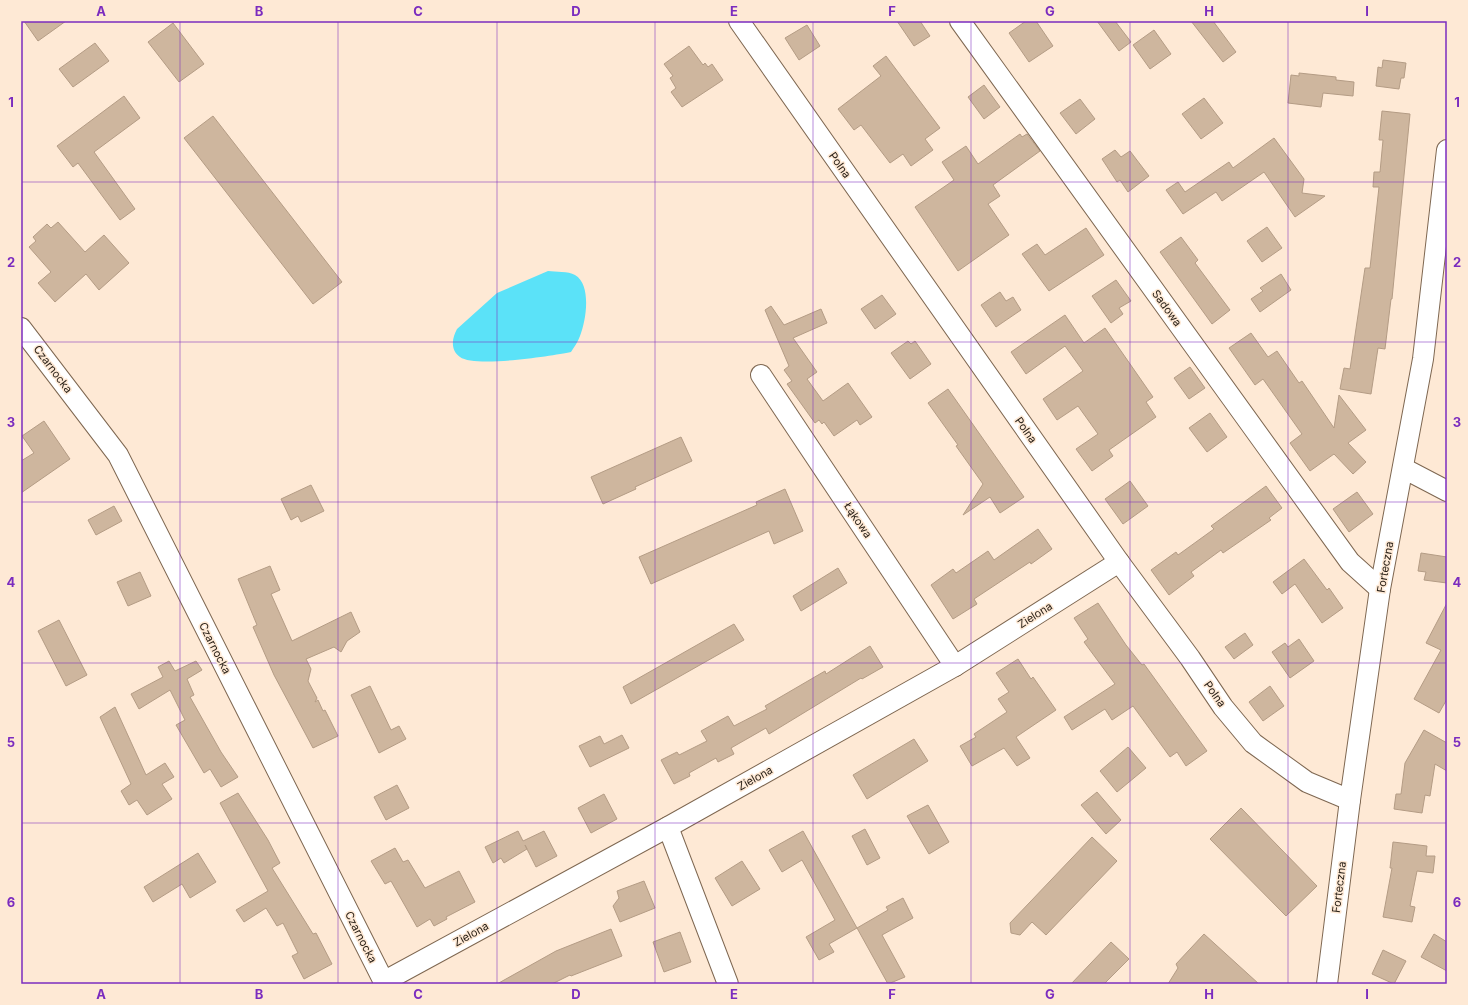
<svg xmlns="http://www.w3.org/2000/svg" width="1468" height="1005" font-family="Inter,sans-serif">
  <rect width="100%" height="100%" fill="#fee9d5"/>
  <path fill="#5be2f8" d="M548,271C556,272 568,271 575,275C592,285 586,321 580,336C578,342 574,347 571,352C551,356 475,368 460,357C450,350 452,338 457,329L497,293Z"/>
  <g fill="#ceb69e" stroke="#b49c85">
    <polygon points="24,21 66,21 38,41"/>
    <polygon points="897,21 920,21 930,36 914,46"/>
    <polygon points="1026,21 1036,21 1053,46 1029,62 1009,33"/>
    <polygon points="1097,21 1115,21 1131,42 1119,51"/>
    <polygon points="1191,21 1213,21 1236,52 1223,62"/>
    <polygon points="173,23 204,64 179,82 148,42"/>
    <polygon points="807,25 820,46 799,60 785,38"/>
    <polygon points="1154,30 1171,54 1150,69 1133,45"/>
    <polygon points="95,43 109,61 73,87 59,69"/>
    <polygon points="689,46 703,65 705,63 708,67 712,64 723,80 682,107 671,92 676,88 670,78 673,76 664,64"/>
    <polygon points="886,56 940,128 925,139 933,150 911,166 903,154 890,163 861,125 854,130 838,109 881,76 873,66"/>
    <polygon points="1383,60 1406,63 1404,78 1401,78 1399,89 1376,86 1378,67 1382,68"/>
    <polygon points="1299,73 1336,77 1336,80 1354,82 1353,96 1323,93 1321,107 1288,103 1291,75 1299,76"/>
    <polygon points="984,85 1000,107 984,119 968,97"/>
    <polygon points="124,96 140,118 94,152 135,209 120,220 78,163 73,167 57,146"/>
    <polygon points="1204,98 1223,123 1201,139 1182,114"/>
    <polygon points="1080,99 1095,119 1076,134 1060,113"/>
    <polygon points="1382,111 1410,114 1392,299 1391,299 1385,349 1378,348 1371,394 1340,389 1344,368 1350,369 1365,268 1370,268 1379,187 1373,187 1374,172 1380,172 1383,140 1379,140"/>
    <polygon points="213,116 342,282 313,304 184,138"/>
    <polygon points="1020,134 1022,137 1027,134 1040,151 993,185 1000,196 988,204 1009,235 958,271 915,207 954,180 942,162 966,146 978,164"/>
    <polygon points="1274,138 1304,179 1302,193 1325,196 1295,217 1264,172 1222,201 1216,192 1183,214 1166,190 1178,182 1185,192 1229,162 1233,168"/>
    <polygon points="1115,150 1121,157 1130,151 1149,176 1128,192 1120,180 1117,182 1102,159"/>
    <polygon points="58,222 85,252 104,235 129,263 99,290 86,274 55,302 38,283 51,272 29,247 36,241 33,237 47,224 51,228"/>
    <polygon points="1267,227 1282,248 1262,262 1247,241"/>
    <polygon points="1086,228 1104,255 1049,291 1022,254 1037,244 1045,255"/>
    <polygon points="1181,237 1198,260 1195,263 1230,310 1212,324 1160,252"/>
    <polygon points="1281,274 1291,290 1260,312 1251,299 1263,291 1260,288"/>
    <polygon points="1116,280 1131,301 1119,308 1123,314 1111,323 1092,296"/>
    <polygon points="1000,292 1006,301 1013,297 1021,310 996,327 981,305"/>
    <polygon points="882,295 896,314 875,329 861,309"/>
    <polygon points="771,306 784,325 821,309 827,323 793,338 817,372 807,379 823,401 848,383 872,417 860,425 857,420 834,436 824,422 822,424 819,420 815,423 787,384 792,381 784,370 789,366 765,310"/>
    <polygon points="1065,315 1084,343 1105,328 1153,397 1146,402 1156,417 1109,450 1113,456 1092,471 1076,449 1098,434 1078,406 1057,420 1043,399 1083,371 1065,346 1026,374 1011,352"/>
    <polygon points="1251,333 1268,357 1277,351 1299,383 1302,381 1334,428 1339,395 1366,430 1348,443 1366,462 1353,474 1334,454 1310,471 1290,443 1302,434 1263,379 1255,385 1229,348"/>
    <polygon points="908,341 911,344 915,341 931,364 910,379 891,353"/>
    <polygon points="1190,367 1205,388 1189,399 1174,378"/>
    <polygon points="948,389 1024,497 1000,513 990,497 963,515 983,484 956,446 958,445 928,403"/>
    <polygon points="1210,413 1227,437 1207,452 1189,428"/>
    <polygon points="44,421 70,459 21,493 21,461 34,453 22,436"/>
    <polygon points="681,437 692,461 635,487 636,489 603,504 591,477"/>
    <polygon points="1130,481 1148,506 1123,524 1105,499"/>
    <polygon points="311,485 324,511 301,522 298,516 291,520 281,499"/>
    <polygon points="1266,486 1282,508 1269,518 1271,520 1223,553 1221,550 1191,572 1194,576 1169,595 1151,570 1176,552 1178,555 1214,529 1211,526"/>
    <polygon points="785,489 803,531 774,544 769,531 651,584 639,557 757,505 756,502"/>
    <polygon points="1357,492 1373,514 1349,532 1333,509"/>
    <polygon points="114,506 122,521 96,535 88,520"/>
    <polygon points="1038,529 1052,549 1031,564 1030,562 974,599 977,604 953,619 931,585 953,569 956,573 988,551 994,560"/>
    <polygon points="1421,553 1447,557 1447,583 1424,580 1426,572 1418,571"/>
    <polygon points="1304,559 1327,590 1329,588 1343,608 1322,623 1295,584 1282,594 1273,582"/>
    <polygon points="270,566 280,590 271,594 292,641 351,612 360,632 347,641 341,652 334,647 306,659 311,669 308,681 317,698 315,702 318,700 323,711 325,710 338,736 313,748 274,675 253,627 257,625 238,579"/>
    <polygon points="838,568 847,583 801,611 793,596"/>
    <polygon points="140,572 151,596 128,606 117,582"/>
    <polygon points="1098,603 1126,645 1142,665 1144,664 1207,751 1186,766 1177,752 1170,757 1133,706 1112,720 1105,709 1072,730 1064,717 1115,684 1084,642 1088,639 1074,618"/>
    <polygon points="1447,603 1447,699 1439,713 1414,699 1441,650 1426,643"/>
    <polygon points="59,620 87,675 66,686 38,631"/>
    <polygon points="734,624 744,640 631,704 623,687"/>
    <polygon points="1245,633 1253,645 1234,659 1225,647"/>
    <polygon points="1299,639 1314,661 1290,678 1272,652 1285,643 1288,647"/>
    <polygon points="870,646 883,667 862,679 861,678 769,734 766,728 731,748 734,754 718,762 716,758 689,773 690,776 674,784 661,760 677,752 679,755 707,741 701,731 728,716 734,726 767,709 765,706 825,671 826,674"/>
    <polygon points="1018,659 1031,679 1033,677 1056,710 1016,737 1030,758 1017,766 1004,748 972,766 960,746 976,737 974,734 1007,712 998,699 1009,692 996,673"/>
    <polygon points="169,661 175,671 196,661 202,670 187,679 194,695 190,697 221,752 238,777 221,787 210,769 204,773 176,725 185,720 170,690 139,709 131,694 163,677 158,667"/>
    <polygon points="370,686 391,730 399,726 406,739 379,753 351,695"/>
    <polygon points="1270,686 1284,706 1263,721 1249,702"/>
    <polygon points="115,707 146,775 165,763 174,777 162,784 172,799 147,815 137,800 129,805 121,791 131,784 100,717"/>
    <polygon points="1424,730 1447,743 1447,771 1435,764 1430,796 1425,795 1422,813 1394,809 1396,794 1401,794 1405,763"/>
    <polygon points="622,735 629,748 590,767 579,746 600,736 604,744"/>
    <polygon points="914,739 928,761 867,799 853,775"/>
    <polygon points="1128,747 1146,768 1117,792 1100,771"/>
    <polygon points="397,785 409,808 386,820 374,797"/>
    <polygon points="1097,792 1121,820 1106,834 1081,805"/>
    <polygon points="238,793 268,840 280,863 272,868 313,934 316,933 332,964 304,979 292,956 298,953 283,923 277,926 266,908 244,922 236,910 268,891 220,803"/>
    <polygon points="604,794 617,819 591,833 578,808"/>
    <polygon points="928,805 949,842 929,854 907,816"/>
    <polygon points="1241,808 1317,886 1286,916 1210,839"/>
    <polygon points="865,829 880,858 867,865 852,836"/>
    <polygon points="518,831 523,841 544,831 557,856 536,867 525,845 527,849 504,863 501,858 493,863 485,847"/>
    <polygon points="803,831 857,928 829,944 834,952 819,960 806,937 835,920 802,860 782,872 769,850"/>
    <polygon points="1092,837 1117,861 1046,935 1032,922 1020,935 1011,933 1010,923"/>
    <polygon points="1393,842 1427,846 1426,856 1435,856 1433,873 1417,871 1410,906 1415,907 1412,922 1383,917 1392,868 1390,868"/>
    <polygon points="395,848 403,862 408,860 425,888 459,871 475,902 446,917 447,919 434,926 430,919 417,927 391,881 385,884 371,861"/>
    <polygon points="198,853 216,882 190,898 182,884 153,902 144,887"/>
    <polygon points="742,861 760,889 732,906 715,878"/>
    <polygon points="644,881 655,908 620,922 613,906 619,898 617,891"/>
    <polygon points="903,898 913,918 882,935 905,977 888,984 857,928 888,910 886,907"/>
    <polygon points="611,929 622,956 571,976 570,975 552,984 497,984 556,951"/>
    <polygon points="680,932 691,962 664,972 653,942"/>
    <polygon points="1204,934 1259,984 1168,984 1178,968 1176,964"/>
    <polygon points="1434,934 1447,942 1447,971 1421,957"/>
    <polygon points="1111,942 1129,959 1104,984 1071,984"/>
    <polygon points="1383,950 1406,961 1394,984 1372,974"/>
  </g>
  <g fill="none" stroke-linecap="round" stroke-linejoin="round">
    <g stroke="#7e6751" stroke-width="22">
      <g id="minor">
        <polyline points="739,21 1119,562 1190,658 1223,707 1253,743 1307,782 1350,800"/>
        <polyline points="960,21 1350,562 1380,589"/>
        <polyline points="21,328 118,455 385,984"/>
        <polyline points="761,375 955,666"/>
        <polyline points="1403,468 1447,491"/>
        <polyline points="668,827 728,984"/>
        <polyline points="383,982 668,827 955,666 1119,562"/>
        <polyline points="1327,984 1350,800 1380,589 1423,359 1447,150"/>
      </g>
    </g>
    <use href="#minor" stroke="#fff" stroke-width="20"/>
  </g>
  <path fill="none" stroke="#7b2cbf" stroke-width="1" stroke-opacity="0.55" d="M180,21V984M338,21V984M497,21V984M655,21V984M813,21V984M971,21V984M1130,21V984M1288,21V984M21,182H1447M21,342H1447M21,502H1447M21,663H1447M21,823H1447"/>
  <g text-anchor="middle" dominant-baseline="central" stroke-width="3" stroke-linejoin="round" paint-order="stroke">
    <g font-size="11" fill="#2a2118" stroke="#fee9d5">
      <text transform="translate(840 165) rotate(55)">Polna</text>
      <text transform="translate(1167 308) rotate(54)">Sadowa</text>
      <text transform="translate(53 369) rotate(53)">Czarnocka</text>
      <text transform="translate(1026 430) rotate(55)">Polna</text>
      <text transform="translate(858 520) rotate(56)">Łąkowa</text>
      <text transform="translate(1385 567) rotate(-80)">Forteczna</text>
      <text transform="translate(1035 615) rotate(-32)">Zielona</text>
      <text transform="translate(215 648) rotate(63)">Czarnocka</text>
      <text transform="translate(1215 694) rotate(55)">Polna</text>
      <text transform="translate(755 778) rotate(-29)">Zielona</text>
      <text transform="translate(1339 887) rotate(-83)">Forteczna</text>
      <text transform="translate(471 934) rotate(-29)">Zielona</text>
      <text transform="translate(361 937) rotate(63)">Czarnocka</text>
    </g>
  </g>
  <rect width="1468" height="1005" fill="none" stroke="#fee9d5" stroke-width="44"/>
  <rect x="22" y="22" width="1424" height="961" fill="none" stroke="#7b2cbf" stroke-width="1.5"/>
  <g font-size="13" text-anchor="middle" font-weight="bold" fill="#7b2cbf">
    <text x="101" y="16">A</text>
    <text x="259" y="16">B</text>
    <text x="418" y="16">C</text>
    <text x="576" y="16">D</text>
    <text x="734" y="16">E</text>
    <text x="892" y="16">F</text>
    <text x="1050" y="16">G</text>
    <text x="1209" y="16">H</text>
    <text x="1367" y="16">I</text>
    <text x="11" y="107">1</text>
    <text x="1457" y="107">1</text>
    <text x="11" y="267">2</text>
    <text x="1457" y="267">2</text>
    <text x="11" y="427">3</text>
    <text x="1457" y="427">3</text>
    <text x="11" y="587">4</text>
    <text x="1457" y="587">4</text>
    <text x="11" y="747">5</text>
    <text x="1457" y="747">5</text>
    <text x="11" y="907">6</text>
    <text x="1457" y="907">6</text>
    <text x="101" y="999">A</text>
    <text x="259" y="999">B</text>
    <text x="418" y="999">C</text>
    <text x="576" y="999">D</text>
    <text x="734" y="999">E</text>
    <text x="892" y="999">F</text>
    <text x="1050" y="999">G</text>
    <text x="1209" y="999">H</text>
    <text x="1367" y="999">I</text>
  </g>
</svg>
